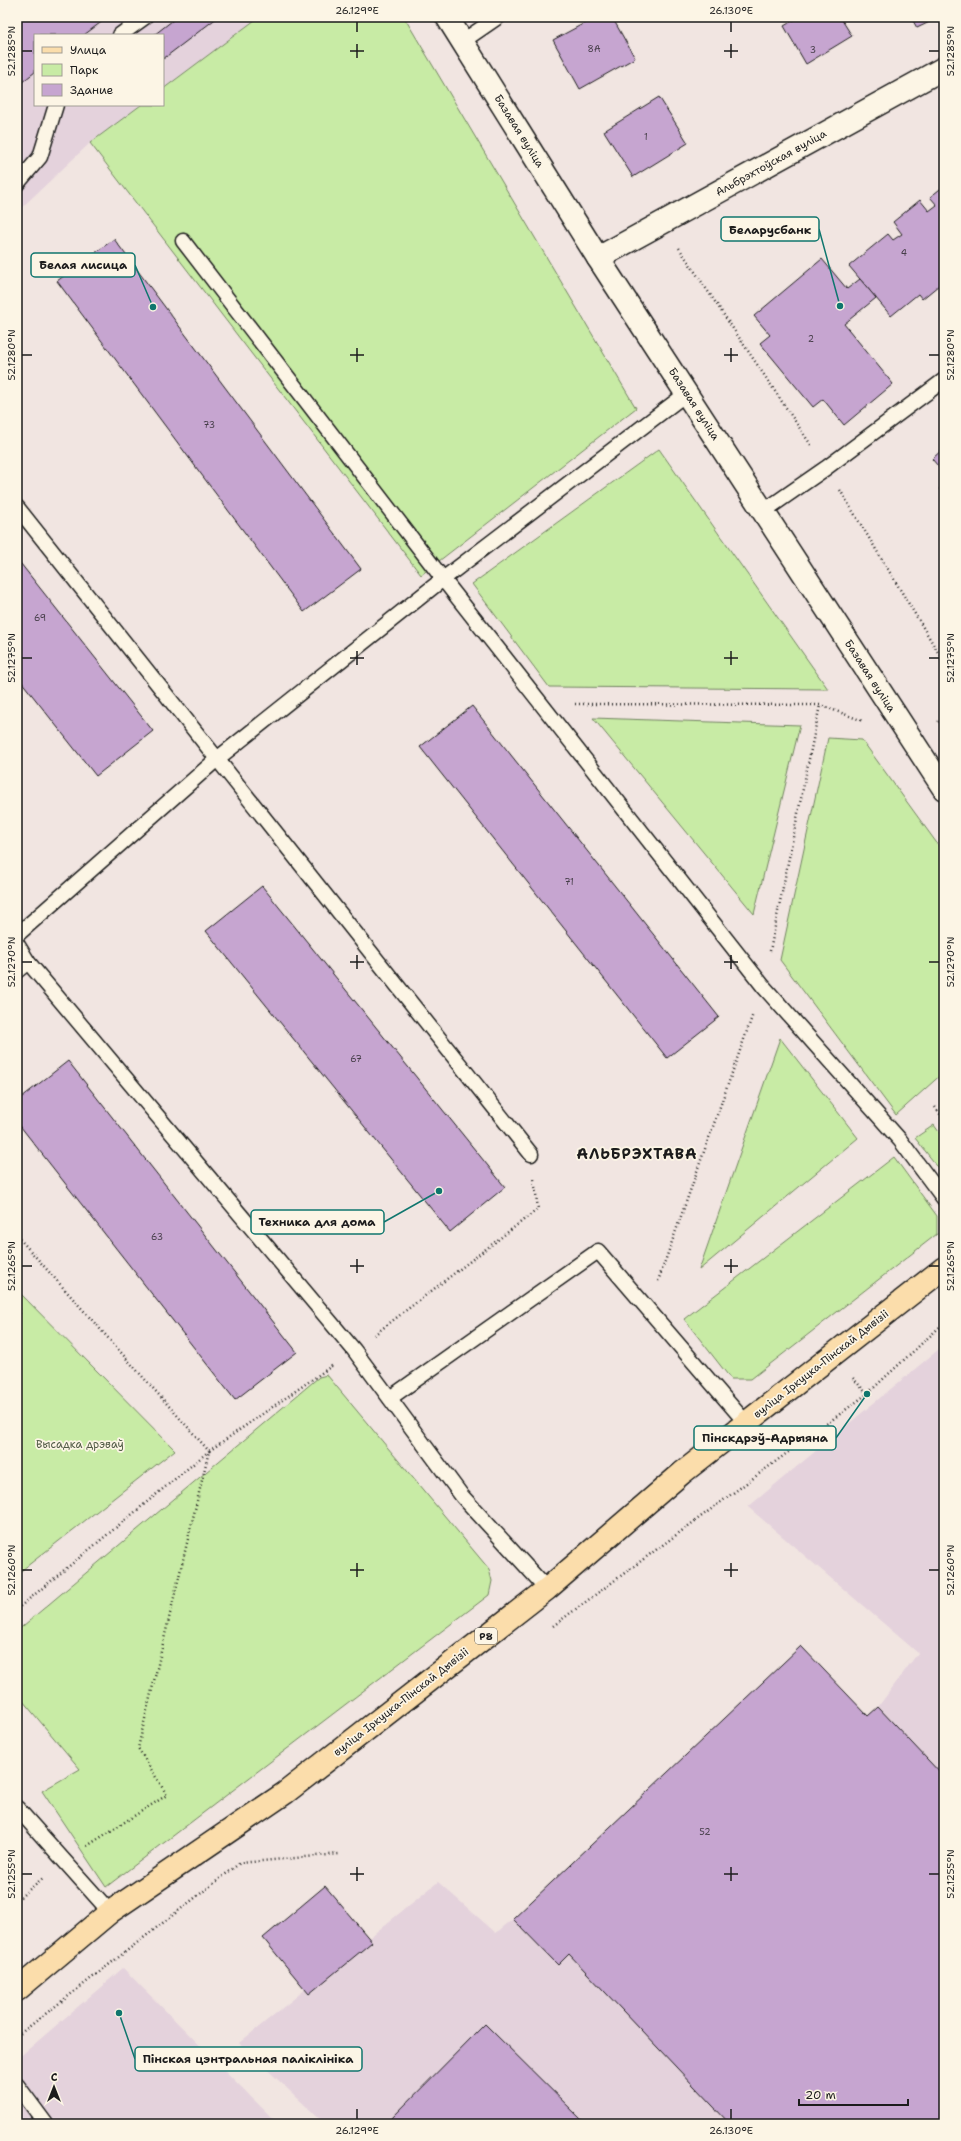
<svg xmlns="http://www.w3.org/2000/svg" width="961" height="2141" font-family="'Shantell Sans',sans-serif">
  <rect width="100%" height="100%" fill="#f1e5e1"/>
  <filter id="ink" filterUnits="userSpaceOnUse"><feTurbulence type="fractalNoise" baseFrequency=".025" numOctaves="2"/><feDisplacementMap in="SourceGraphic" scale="8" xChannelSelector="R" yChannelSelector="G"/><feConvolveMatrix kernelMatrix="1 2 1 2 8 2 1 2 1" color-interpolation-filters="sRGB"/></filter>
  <g filter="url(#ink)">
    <g fill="#e4d2dc">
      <polygon points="17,17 259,17 163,89 163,35 35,35 35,105 141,105 90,143 17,212"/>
      <polygon points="944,1345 944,2124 325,2124 239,2043 438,1882 496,1933 513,1919 801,1646 868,1716 878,1707 918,1653 748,1507"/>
      <polygon points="123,1968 278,2124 17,2124 17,2059"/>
    </g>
    <g fill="#c8eba5" stroke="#728460">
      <polygon points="259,17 404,17 636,408 421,575 90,143 141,105 163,105 163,89"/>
      <polygon points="659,449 828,689 549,687 472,584"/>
      <polygon points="593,718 800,725 754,914"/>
      <polygon points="828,738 862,740 944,853 944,1072 896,1115 780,960"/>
      <polygon points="780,1038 858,1138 699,1270"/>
      <polygon points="934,1125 944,1139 944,1175 915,1138"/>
      <polygon points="894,1157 937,1216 937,1234 751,1379 731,1379 684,1319"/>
      <polygon points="17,1290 175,1450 17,1574"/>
      <polygon points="327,1375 489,1569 492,1581 489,1595 106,1887 42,1791 80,1769 17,1694 17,1631 319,1377"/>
    </g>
    <g fill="#c6a5d0" stroke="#1c1c1c">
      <polygon points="17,17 108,17 84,35 35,35 35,72 17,86"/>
      <polygon points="177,17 218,17 163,59 163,35 154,35"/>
      <polygon points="596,17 612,17 635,58 580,89 553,40"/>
      <polygon points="799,17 840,17 852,36 806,64 784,26"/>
      <polygon points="911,17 940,17 917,28"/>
      <polygon points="659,97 688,143 633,177 604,131"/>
      <polygon points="944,186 944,281 922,299 918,294 891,316 849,266 888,234 893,240 902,234 893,222 920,200 929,211 937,205 930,197"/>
      <polygon points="114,239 361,569 304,612 57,281"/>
      <polygon points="822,259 847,289 860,279 876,298 844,324 893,384 844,425 823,399 813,407 760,343 770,335 754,316"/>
      <polygon points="944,448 944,473 932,459"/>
      <polygon points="944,485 944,494 939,489"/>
      <polygon points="17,559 153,731 96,776 17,676"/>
      <polygon points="472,706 719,1017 667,1058 420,747"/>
      <polygon points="262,886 505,1187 450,1232 206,931"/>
      <polygon points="68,1061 297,1352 235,1400 17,1122 17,1101"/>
      <polygon points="801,1646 868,1716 878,1707 944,1777 944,2124 730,2124 569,1954 558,1965 513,1919"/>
      <polygon points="325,1886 372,1942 309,1994 263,1938"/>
      <polygon points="485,2024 586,2124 386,2124"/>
    </g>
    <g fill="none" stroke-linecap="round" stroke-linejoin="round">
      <g stroke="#1c1c1c" stroke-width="17">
        <g id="lane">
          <polyline points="120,35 145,17"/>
          <polyline points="463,41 498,17"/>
          <polyline points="17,184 40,157 56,105"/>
          <polyline points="183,241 443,579 763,986 900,1140 944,1199"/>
          <polyline points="17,507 531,1154"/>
          <polyline points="764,511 826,468 944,380"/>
          <polyline points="17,935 217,759 443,579 687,393"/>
          <polyline points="17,944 28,962 354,1350 462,1496 547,1589"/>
          <polyline points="17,971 28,962"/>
          <polyline points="390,1398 598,1251 746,1423"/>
          <polyline points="17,1808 110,1912"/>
          <polyline points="17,2085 46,2124"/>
        </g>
      </g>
      <g stroke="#1c1c1c" stroke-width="25">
        <g id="street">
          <polyline points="447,17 598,258 944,789"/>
          <polyline points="598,258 944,68"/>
        </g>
      </g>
      <g stroke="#1c1c1c" stroke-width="25">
        <polyline id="primary" points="17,1990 110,1912 285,1793 547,1589 682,1473 944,1268"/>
      </g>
      <g stroke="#1c1c1c" stroke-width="2.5" stroke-dasharray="1 3" stroke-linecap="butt">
        <polyline points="679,248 811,445"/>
        <polyline points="840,490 944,662"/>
        <polyline points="575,704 820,705 863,721"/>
        <polyline points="938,722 944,718"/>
        <polyline points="770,951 820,705"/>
        <polyline points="935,1107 944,1120"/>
        <polyline points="17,1236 209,1451 17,1609"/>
        <polyline points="658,1281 753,1014"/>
        <polyline points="17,1297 20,1312 17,1328"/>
        <polyline points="374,1335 538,1209 534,1179"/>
        <polyline points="853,1378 867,1394"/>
        <polyline points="553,1626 867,1394 944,1323"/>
        <polyline points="87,1846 167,1795 138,1748 209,1451 333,1365"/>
        <polyline points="17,1900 44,1877"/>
        <polyline points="17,2036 240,1863 339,1854"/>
      </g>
      <use href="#lane" stroke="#fcf5e5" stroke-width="14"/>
      <use href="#street" stroke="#fcf5e5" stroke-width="22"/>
      <use href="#primary" stroke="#fbddab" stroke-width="22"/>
    </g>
  </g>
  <path fill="none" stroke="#1c1c1c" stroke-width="1.5" d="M357,22V32M731,22V32M357,44V58M731,44V58M22,51H32M350,51H364M724,51H738M929,51H939M357,348V362M731,348V362M22,355H32M350,355H364M724,355H738M929,355H939M357,651V665M731,651V665M22,658H32M350,658H364M724,658H738M929,658H939M357,955V969M731,955V969M22,962H32M350,962H364M724,962H738M929,962H939M357,1259V1273M731,1259V1273M22,1266H32M350,1266H364M724,1266H738M929,1266H939M357,1563V1577M731,1563V1577M22,1570H32M350,1570H364M724,1570H738M929,1570H939M357,1867V1881M731,1867V1881M22,1874H32M350,1874H364M724,1874H738M929,1874H939M357,2109V2119M731,2109V2119"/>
  <g text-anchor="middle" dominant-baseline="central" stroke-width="3.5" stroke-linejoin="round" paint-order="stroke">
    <g font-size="9" fill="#463e49">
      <text x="594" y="49">8А</text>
      <text x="813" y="50">3</text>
      <text x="646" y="137">1</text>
      <text x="904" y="253">4</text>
      <text x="811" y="339">2</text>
      <text x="209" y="425">73</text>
      <text x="40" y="618">69</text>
      <text x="569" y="882">71</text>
      <text x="356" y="1059">67</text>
      <text x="157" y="1237">63</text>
      <text x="705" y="1832">52</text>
    </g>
    <rect fill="#fcf5e5" stroke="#5f5d58" stroke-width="1" x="475" y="1628" width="22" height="16" rx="3"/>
    <g font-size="10" font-weight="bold" fill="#1c1c1c">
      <text x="486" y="1636">Р8</text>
    </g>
    <g font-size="11" fill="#1c1c1c" stroke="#fcf5e5">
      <text transform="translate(519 131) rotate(58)">Базавая вуліца</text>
      <text transform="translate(771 163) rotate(-29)">Альбрэхтоўская вуліца</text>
      <text transform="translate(694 404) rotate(57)">Базавая вуліца</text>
      <text transform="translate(870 676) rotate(57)">Базавая вуліца</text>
      <text transform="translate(821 1364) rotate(-38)">вуліца Іркуцка-Пінскай Дывізіі</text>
      <text transform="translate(401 1702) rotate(-38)">вуліца Іркуцка-Пінскай Дывізіі</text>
    </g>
    <g font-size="11" fill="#505a45" stroke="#fcf5e5">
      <text x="80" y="1444">Высадка дрэваў</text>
    </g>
    <g font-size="15" font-weight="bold" letter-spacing="1" fill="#1c1c1c" stroke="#fcf5e5">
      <text x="637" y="1154">АЛЬБРЭХТАВА</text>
    </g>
  </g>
  <path fill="none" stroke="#0f766e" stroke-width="1.5" d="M840 306L819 229M153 307L135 265M439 1191L384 1222M867 1394L836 1438M119 2013L135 2059"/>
  <g fill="#0f766e" stroke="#fcf5e5" stroke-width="1.5">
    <circle cx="840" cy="306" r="4"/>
    <circle cx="153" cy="307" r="4"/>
    <circle cx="439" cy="1191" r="4"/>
    <circle cx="867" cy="1394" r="4"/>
    <circle cx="119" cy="2013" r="4"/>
  </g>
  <g fill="#fcf5e5" stroke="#0f766e" stroke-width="1.5">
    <rect x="721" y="217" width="98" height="24" rx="4"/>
    <rect x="31" y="253" width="104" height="24" rx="4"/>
    <rect x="251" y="1210" width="133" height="24" rx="4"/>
    <rect x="694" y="1426" width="142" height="24" rx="4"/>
    <rect x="135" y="2047" width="227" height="24" rx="4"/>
  </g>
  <g font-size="12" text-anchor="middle" font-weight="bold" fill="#1c1c1c">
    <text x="770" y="234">Беларусбанк</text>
    <text x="83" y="269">Белая лисица</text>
    <text x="317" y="1226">Техника для дома</text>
    <text x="765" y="1442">Пінскдрэў-Адрыяна</text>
    <text x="248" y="2063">Пінская цэнтральная паліклініка</text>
  </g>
  <rect width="961" height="2141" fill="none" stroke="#fcf5e5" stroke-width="44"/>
  <rect x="34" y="34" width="130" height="72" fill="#fcf5e5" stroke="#a29e95"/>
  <rect x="42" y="47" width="20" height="6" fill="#fbddab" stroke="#a29e95"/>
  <text x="70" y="54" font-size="12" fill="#1c1c1c">Улица</text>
  <rect x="42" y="64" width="20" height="12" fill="#c8eba5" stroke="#a29e95"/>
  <text x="70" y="74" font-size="12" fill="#1c1c1c">Парк</text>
  <rect x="42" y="84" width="20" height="12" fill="#c6a5d0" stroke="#a29e95"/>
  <text x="70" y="94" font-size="12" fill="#1c1c1c">Здание</text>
  <g transform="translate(54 2087)" stroke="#fcf5e5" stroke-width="3" paint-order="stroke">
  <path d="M0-3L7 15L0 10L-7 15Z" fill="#1c1c1c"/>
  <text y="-6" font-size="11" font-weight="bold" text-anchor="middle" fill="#1c1c1c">С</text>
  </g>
  <path d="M799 2099v6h109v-6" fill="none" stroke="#1c1c1c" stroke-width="2"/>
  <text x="805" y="2099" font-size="12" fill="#1c1c1c" stroke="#fcf5e5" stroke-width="3" paint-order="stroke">20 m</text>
  <rect x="22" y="22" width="917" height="2097" fill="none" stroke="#1c1c1c" stroke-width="1.5"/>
  <g font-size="10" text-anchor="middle" fill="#1c1c1c">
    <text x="357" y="14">26.129°E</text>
    <text x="731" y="14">26.130°E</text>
    <text transform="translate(11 51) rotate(-90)" y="4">52.1285°N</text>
    <text transform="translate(950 51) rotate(-90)" y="4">52.1285°N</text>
    <text transform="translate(11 355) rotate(-90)" y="4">52.1280°N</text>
    <text transform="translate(950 355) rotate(-90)" y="4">52.1280°N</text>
    <text transform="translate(11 658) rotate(-90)" y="4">52.1275°N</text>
    <text transform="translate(950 658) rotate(-90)" y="4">52.1275°N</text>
    <text transform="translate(11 962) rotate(-90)" y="4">52.1270°N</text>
    <text transform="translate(950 962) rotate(-90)" y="4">52.1270°N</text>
    <text transform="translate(11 1266) rotate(-90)" y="4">52.1265°N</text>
    <text transform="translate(950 1266) rotate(-90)" y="4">52.1265°N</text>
    <text transform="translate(11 1570) rotate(-90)" y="4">52.1260°N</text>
    <text transform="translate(950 1570) rotate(-90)" y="4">52.1260°N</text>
    <text transform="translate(11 1874) rotate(-90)" y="4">52.1255°N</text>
    <text transform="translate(950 1874) rotate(-90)" y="4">52.1255°N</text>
    <text x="357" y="2134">26.129°E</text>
    <text x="731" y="2134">26.130°E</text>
  </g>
</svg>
